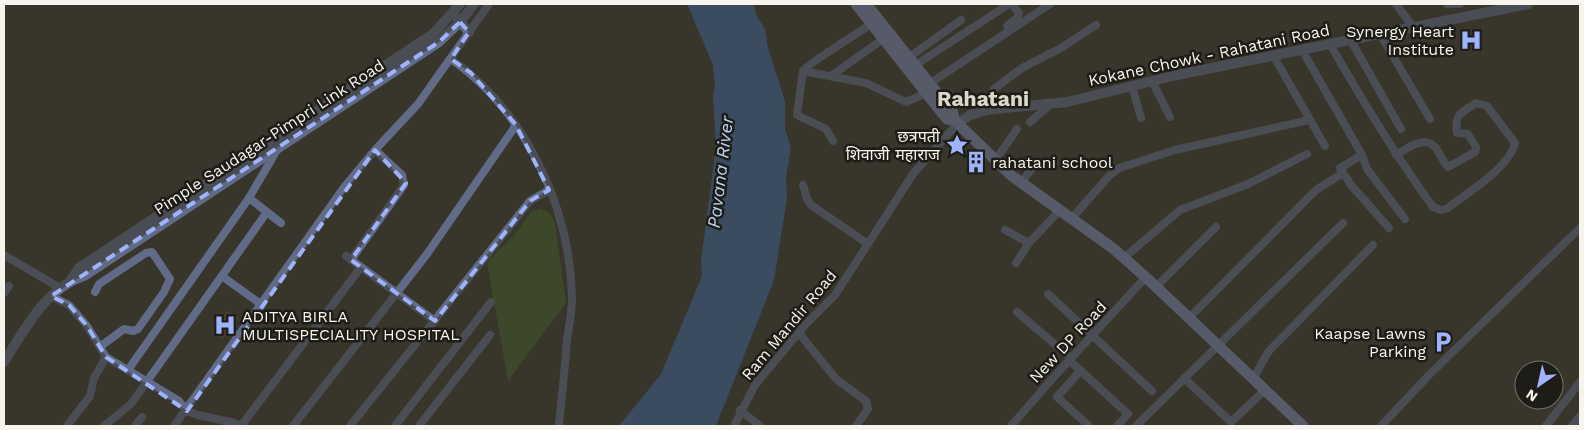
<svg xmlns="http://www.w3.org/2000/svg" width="1584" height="430" font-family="'Work Sans','Noto Sans Devanagari',sans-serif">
  <rect width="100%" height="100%" fill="#38352a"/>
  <polygon fill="#423d2c" points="227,310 238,318 222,340 211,332"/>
  <polygon fill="#44612c" points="540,209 550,213 555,223 566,303 508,381 487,262 515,234 531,212"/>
  <polygon fill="#3e67a3" points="687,4 753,4 757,16 765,29 768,48 785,101 785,129 791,147 786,178 787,198 774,280 716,426 619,426 661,374 702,276 701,261 716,147 713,97 715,86 713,65"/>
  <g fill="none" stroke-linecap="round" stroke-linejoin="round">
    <g stroke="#616b88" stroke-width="8">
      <polyline points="1396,4 1413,27"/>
      <polyline points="1447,4 1460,4"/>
      <polyline points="1007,26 1018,17 1019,13 1012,4"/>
      <polyline points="1380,34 1430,119"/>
      <polyline points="1350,39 1401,129"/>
      <path d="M1330,44C1362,100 1395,155 1433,207L1441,210L1448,208C1467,193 1510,167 1515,143L1487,106L1476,103C1461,113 1454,114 1457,133L1468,134L1476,147L1475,152L1448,167C1443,162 1440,153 1435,147C1424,135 1406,149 1396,155"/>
      <polyline points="1302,50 1362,155 1367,169 1405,219"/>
      <polyline points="1273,55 1325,146"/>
      <polyline points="908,58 961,20"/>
      <path d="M451,59C526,112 570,207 572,298C572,312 569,326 567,340C565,368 562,396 559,424"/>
      <polyline points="914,66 1009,4"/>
      <path d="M803,71C805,66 862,30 872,24"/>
      <polyline points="831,76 883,39"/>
      <polyline points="1152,81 1170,117"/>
      <polyline points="926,86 1050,4"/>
      <polyline points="1132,86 1141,118"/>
      <polyline points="986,110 994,89 1022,68 1061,48 1096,25"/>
      <polyline points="1030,122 1051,104"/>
      <polyline points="833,141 826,129 797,115 803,71 866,83 906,102 929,92"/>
      <polyline points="1362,155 1340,168 1351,185 1389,228"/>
      <polyline points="995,161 1017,129"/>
      <polyline points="1021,183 1037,162"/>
      <polyline points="803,185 807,199 811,205 868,244"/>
      <polyline points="249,198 277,150"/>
      <polyline points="1072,218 1109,176 1119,168 1175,150 1309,120"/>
      <polyline points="1005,230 1029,243"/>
      <polyline points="4,255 60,288"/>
      <polyline points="346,256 435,321"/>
      <polyline points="1124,258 1180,210 1248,184 1307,154"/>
      <polyline points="351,260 404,185 402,175 375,150"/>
      <polyline points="1016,263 1029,243 1060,210"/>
      <polyline points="226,279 262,305"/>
      <polyline points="1156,287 1216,227"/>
      <polyline points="95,292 99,284 146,253 152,252 170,279 164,292 138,329 133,331 124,329 101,346"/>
      <polyline points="4,293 9,286"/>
      <polyline points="1048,294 1152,391"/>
      <polyline points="51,296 69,305 87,326 106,357 179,401 187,411 198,415 235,423 241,426"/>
      <polyline points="1017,312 1071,358"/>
      <polyline points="1189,318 1316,190 1343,173"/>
      <polyline points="799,333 836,379 866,401 868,409 856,426"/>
      <polyline points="1069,360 1128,414 1117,426"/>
      <polyline points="128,370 249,198 281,223"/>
      <polyline points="1081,370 1057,397 1089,426"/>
      <polyline points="1184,378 1231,422 1265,390"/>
      <polyline points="1253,379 1268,352 1373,245"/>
      <polyline points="740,410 760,426"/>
      <polyline points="67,426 90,396 94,378 106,357"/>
      <polyline points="104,426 131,404 267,212"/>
      <polyline points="135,426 142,417"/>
      <polyline points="174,426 345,186 375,150 418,104 489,4"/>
      <polyline points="241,426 361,267"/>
      <polyline points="293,426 427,254 516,125"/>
      <polyline points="350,426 530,201 549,190"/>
      <polyline points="395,426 491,302"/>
      <polyline points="419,426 490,335"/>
      <polyline points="734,426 755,385 806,324 835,295 913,174 957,124"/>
      <polyline points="1011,426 1052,379 1146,277"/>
      <polyline points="1136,426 1343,223"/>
      <polyline points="1381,426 1429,375 1580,228"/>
      <polyline points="1546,426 1580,382"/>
      <polyline points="1572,426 1580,416"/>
    </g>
    <g stroke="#616b88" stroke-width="10">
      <polyline points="457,18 469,32"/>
      <polyline points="957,124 970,115 986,110 1067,102 1177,75 1528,4"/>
      <polyline points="70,281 79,268 433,34 460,4"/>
      <path d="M4,362C24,330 46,288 84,276L439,42L460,22L474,4"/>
    </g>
    <g stroke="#7a88b7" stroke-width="11">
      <polyline points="856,4 947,119 954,120 1012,176 1114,249 1151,282 1303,426"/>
      <polyline points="866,4 953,113 954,120"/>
    </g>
  </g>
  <path d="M0 0H1584V430H0ZM460,22L469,32L451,59L471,73L516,125L549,190L530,201L435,321L351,260L406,183L375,150L187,411L106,357L87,326L69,305L51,296L439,42Z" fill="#38352a" fill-opacity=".55" fill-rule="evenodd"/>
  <path fill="none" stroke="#9fb3fd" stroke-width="4" stroke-dasharray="10 6" stroke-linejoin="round" d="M460,22L469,32L451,59L471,73L516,125L549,190L530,201L435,321L351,260L406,183L375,150L187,411L106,357L87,326L69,305L51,296L439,42Z"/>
  <defs>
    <g id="hospital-bare" transform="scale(1.725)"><path d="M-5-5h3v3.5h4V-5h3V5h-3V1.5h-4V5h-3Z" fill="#9fb3fd" stroke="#1e1c17" stroke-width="2.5" paint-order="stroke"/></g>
    <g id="sight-bare" transform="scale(1.725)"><path d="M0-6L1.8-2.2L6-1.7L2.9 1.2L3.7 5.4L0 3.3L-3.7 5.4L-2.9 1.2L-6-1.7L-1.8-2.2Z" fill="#9fb3fd" stroke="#1e1c17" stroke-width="2.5" paint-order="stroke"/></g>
    <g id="building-bare" transform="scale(1.725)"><path d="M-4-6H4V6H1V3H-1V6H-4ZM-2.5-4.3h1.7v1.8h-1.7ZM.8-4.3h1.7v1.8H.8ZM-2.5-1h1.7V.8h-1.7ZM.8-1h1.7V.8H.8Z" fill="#9fb3fd" stroke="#1e1c17" stroke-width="2.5" paint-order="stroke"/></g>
    <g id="parking-bare" transform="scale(1.725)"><path d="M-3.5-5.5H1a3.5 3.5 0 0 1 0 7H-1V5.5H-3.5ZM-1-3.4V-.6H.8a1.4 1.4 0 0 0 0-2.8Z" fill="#9fb3fd" stroke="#1e1c17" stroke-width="2.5" paint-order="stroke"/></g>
  </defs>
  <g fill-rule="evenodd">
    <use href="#hospital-bare" x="1471" y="40"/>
    <use href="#sight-bare" x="957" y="145"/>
    <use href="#building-bare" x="976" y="162"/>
    <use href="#hospital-bare" x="225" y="325"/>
    <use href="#parking-bare" x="1443" y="342"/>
  </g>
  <g text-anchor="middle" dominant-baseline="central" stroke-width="5" stroke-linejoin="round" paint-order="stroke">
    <g font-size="16" fill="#f6f4ed" stroke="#1e1c17" text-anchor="end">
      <text x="1454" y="31">Synergy Heart<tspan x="1454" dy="18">Institute</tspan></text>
      <text x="940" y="136">छत्रपती<tspan x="940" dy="18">शिवाजी महाराज</tspan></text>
      <text x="992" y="162" text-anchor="start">rahatani school</text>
      <text x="242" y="316" text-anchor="start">ADITYA BIRLA<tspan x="242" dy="18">MULTISPECIALITY HOSPITAL</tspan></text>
      <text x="1426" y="333">Kaapse Lawns<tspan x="1426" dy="18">Parking</tspan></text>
    </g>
    <g font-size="16" fill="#f6f4ed" stroke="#1e1c17">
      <text transform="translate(1209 55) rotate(-12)">Kokane Chowk - Rahatani Road</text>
      <text transform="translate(269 137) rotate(-33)">Pimple Saudagar-Pimpri Link Road</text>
      <text transform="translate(789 325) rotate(-50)">Ram Mandir Road</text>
      <text transform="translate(1068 342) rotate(-47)">New DP Road</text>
    </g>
    <g font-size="18" font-style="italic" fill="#bbd2f5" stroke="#1e1c17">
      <text transform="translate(720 172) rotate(-83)">Pavana River</text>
    </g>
    <g font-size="21" font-weight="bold" fill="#dbd7c9" stroke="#1e1c17">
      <text x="983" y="98">Rahatani</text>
    </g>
  </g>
  <rect width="1584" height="430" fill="none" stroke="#f6f4ed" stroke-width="10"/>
  <g transform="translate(1539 385) rotate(214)"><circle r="24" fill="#1e1c17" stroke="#74726d"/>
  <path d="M0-4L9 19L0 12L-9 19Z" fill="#9fb3fd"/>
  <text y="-8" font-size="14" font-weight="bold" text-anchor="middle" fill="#f6f4ed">N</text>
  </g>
</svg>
